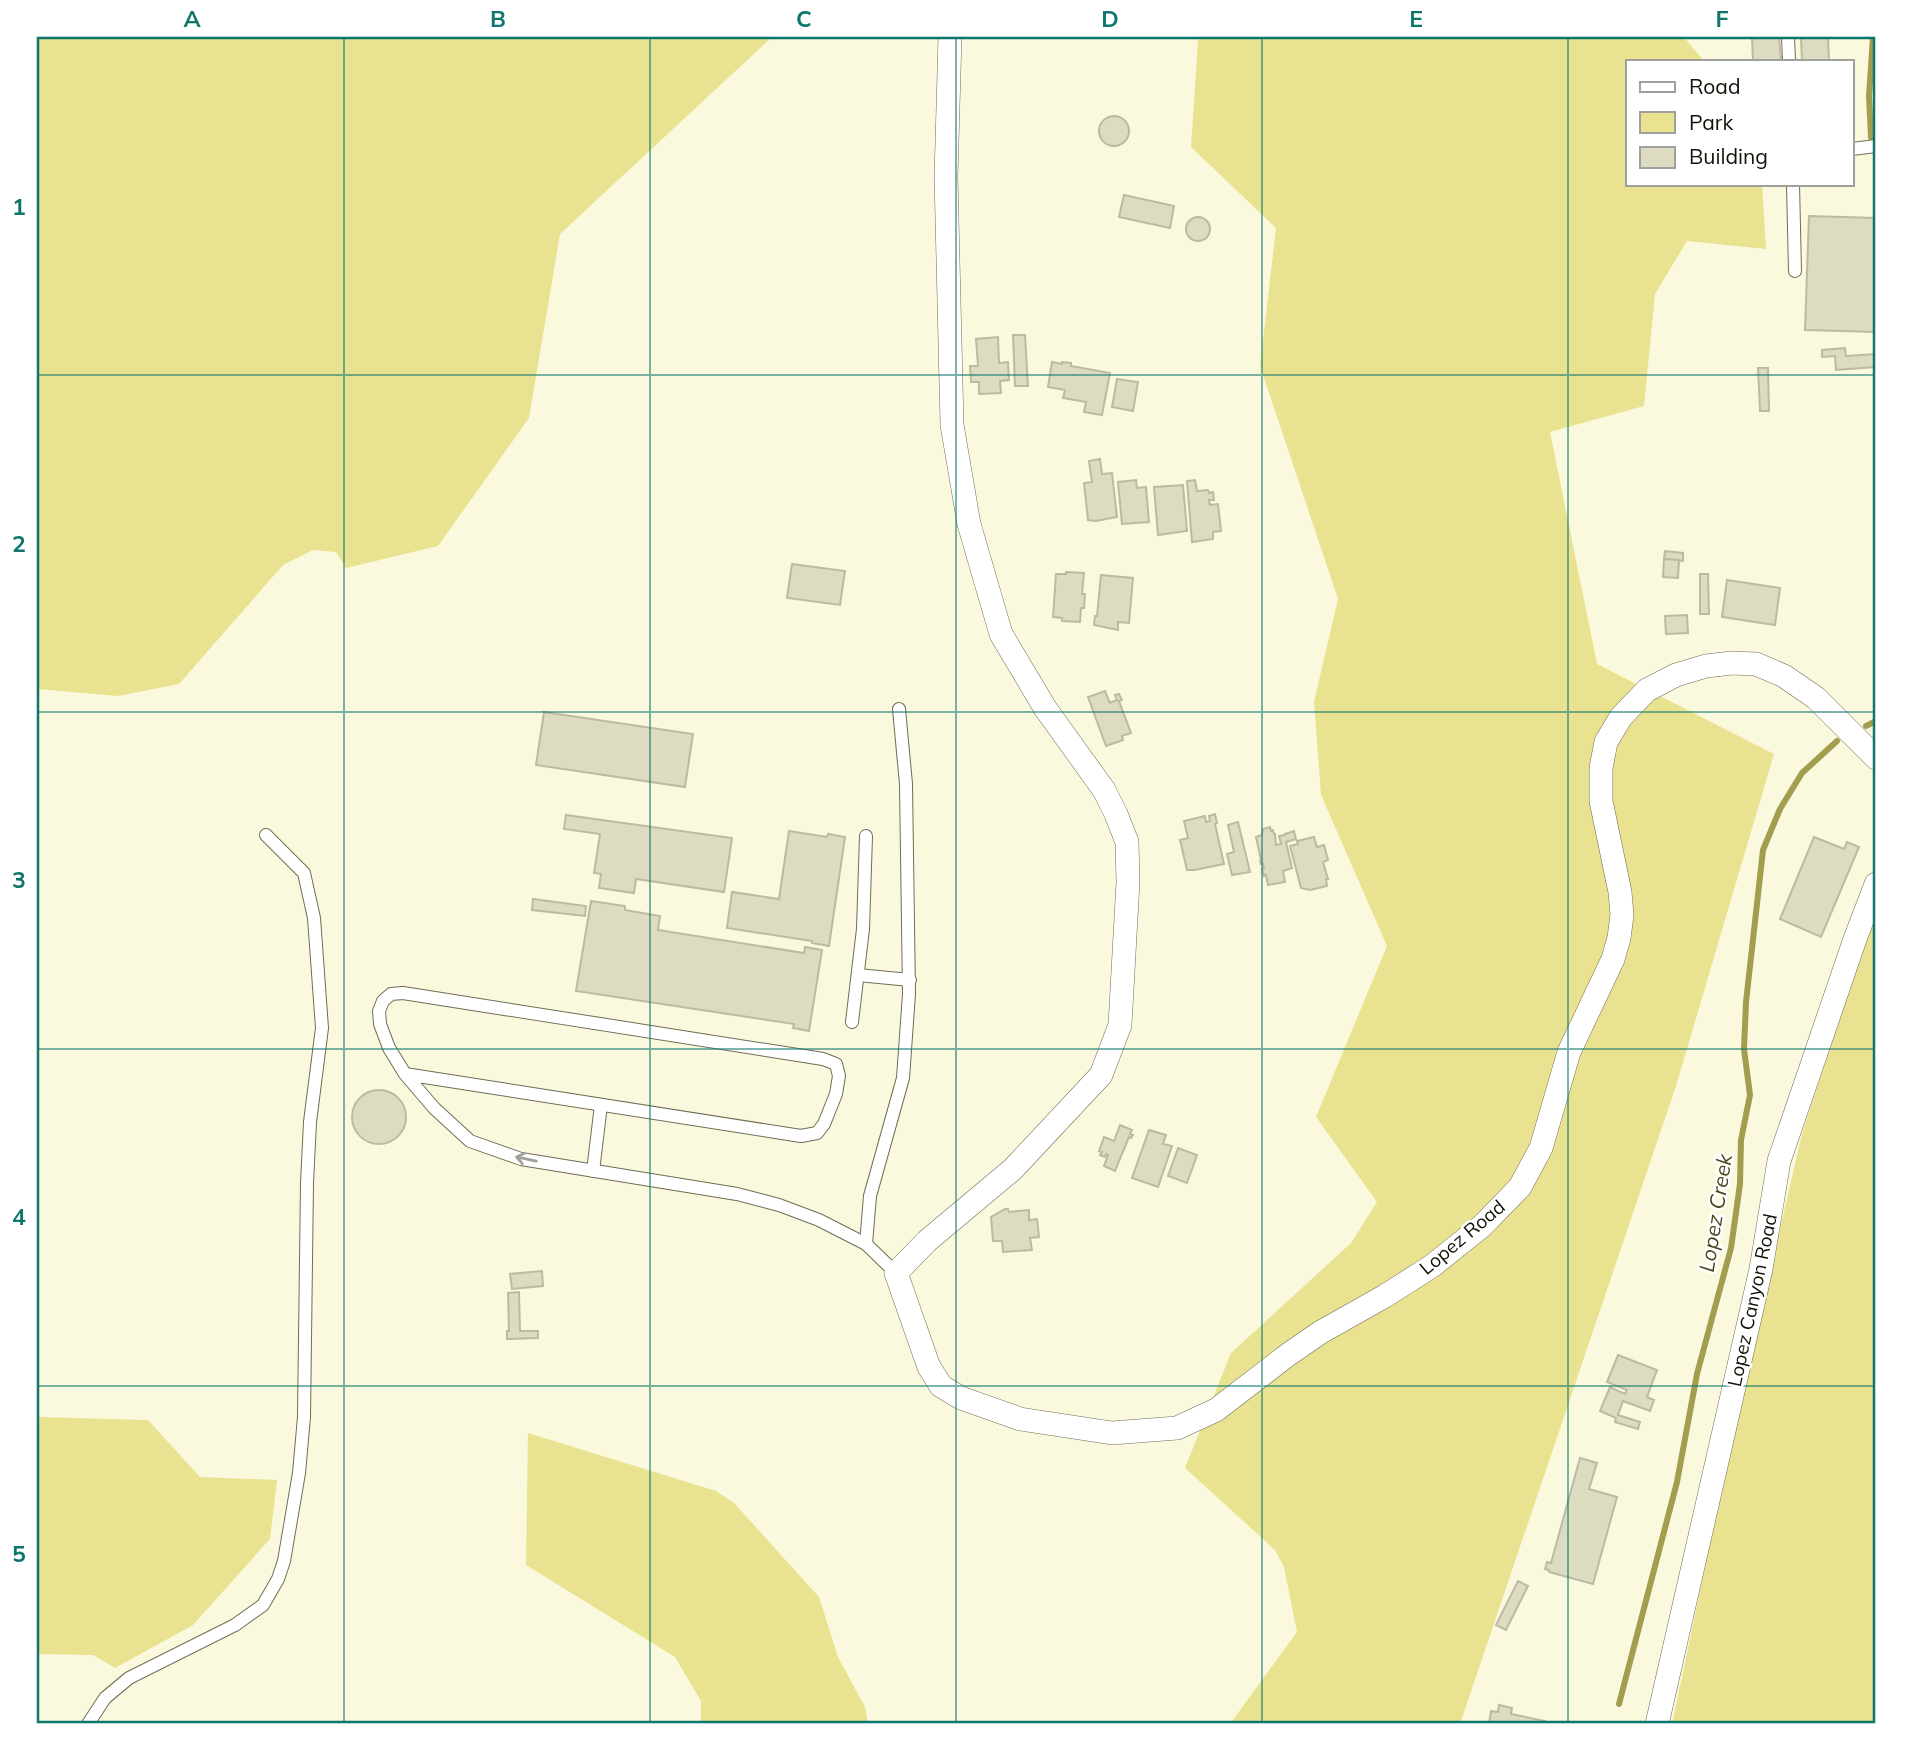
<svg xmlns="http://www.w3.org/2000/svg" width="1913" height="1761" font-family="Mulish,sans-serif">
  <rect width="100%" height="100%" fill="#fbf9dd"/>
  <g fill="#e9e290">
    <polygon points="37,37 772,37 560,234 529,418 438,546 346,568 336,552 313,550 283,565 179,684 118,696 37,689"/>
    <polygon points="1200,37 1684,37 1704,61 1628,61 1628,184 1762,184 1766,249 1687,241 1655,294 1644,406 1550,432 1597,664 1774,754 1676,1086 1460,1724 1230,1724 1297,1632 1284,1567 1275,1550 1185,1468 1231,1353 1351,1243 1377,1202 1316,1117 1387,946 1321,795 1314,702 1338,599 1260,366 1276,228 1191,147 1198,41"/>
    <polygon points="1876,916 1876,1724 1672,1724 1742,1393 1802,1134 1854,975"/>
    <polygon points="37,1417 148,1420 200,1477 277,1480 270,1539 193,1625 115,1668 93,1655 37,1654"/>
    <polygon points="528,1433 716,1491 734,1503 819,1597 838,1657 865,1707 868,1724 701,1724 701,1701 675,1657 526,1565"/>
  </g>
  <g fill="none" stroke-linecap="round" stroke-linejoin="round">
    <g stroke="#a39d4f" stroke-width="6">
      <polyline points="1871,137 1869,96 1873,37"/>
      <polyline points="1866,726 1876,721"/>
      <polyline points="1619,1704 1677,1482 1697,1374 1731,1248 1740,1184 1741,1140 1750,1095 1744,1049 1746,1002 1763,850 1780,809 1802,773 1837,741"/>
    </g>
  </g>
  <g fill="#dddbc0" stroke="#bcbaa0" stroke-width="2">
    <polygon points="1752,37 1779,37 1781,61 1753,61"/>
    <polygon points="1801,37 1828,37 1829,61 1802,61"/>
    <circle cx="1114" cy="131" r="15"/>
    <polygon points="1124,195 1174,206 1170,228 1119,217"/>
    <polygon points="1809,216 1876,218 1876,332 1805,330"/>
    <circle cx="1198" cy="229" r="12"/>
    <polygon points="1013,335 1025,335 1028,386 1015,386"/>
    <polygon points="998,337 999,363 1008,362 1009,380 1000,381 1001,393 979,394 979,382 971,382 970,366 978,366 976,339"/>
    <polygon points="1845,348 1846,356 1876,354 1876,367 1836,370 1835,356 1822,357 1822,350"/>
    <polygon points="1052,362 1062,364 1062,362 1071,363 1071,366 1110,373 1102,415 1084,412 1086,402 1063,398 1065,390 1048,387"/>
    <polygon points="1758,368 1768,368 1769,411 1760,411"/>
    <polygon points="1117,379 1138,382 1133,411 1112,407"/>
    <polygon points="1100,459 1102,474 1112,473 1117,517 1096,521 1088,520 1084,483 1092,482 1089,461"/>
    <polygon points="1136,480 1137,488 1146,487 1149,522 1122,524 1118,482"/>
    <polygon points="1195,480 1197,491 1208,490 1209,493 1213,492 1214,500 1209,500 1210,505 1218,504 1221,531 1213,532 1213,539 1192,542 1187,481"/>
    <polygon points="1183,485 1187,531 1158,535 1154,487"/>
    <polygon points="1665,551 1683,553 1683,561 1664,559"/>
    <polygon points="1664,559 1679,560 1678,578 1663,577"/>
    <polygon points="792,564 845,571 840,605 787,598"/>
    <polygon points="1066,572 1084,573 1082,594 1085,594 1084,608 1081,608 1080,622 1062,621 1062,618 1053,617 1056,574 1066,574"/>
    <polygon points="1700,574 1708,574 1709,614 1700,614"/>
    <polygon points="1101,575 1133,578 1129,623 1118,622 1118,630 1094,625 1095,616 1097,616"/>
    <polygon points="1727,580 1780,588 1775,625 1722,617"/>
    <polygon points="1687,615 1688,633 1666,634 1665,616"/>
    <polygon points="1105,691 1110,703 1117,700 1115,695 1119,694 1122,700 1119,701 1131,733 1122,736 1123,740 1106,746 1088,697"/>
    <polygon points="544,712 693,734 685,787 536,765"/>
    <polygon points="1215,814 1217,823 1215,824 1224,864 1195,870 1187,870 1180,840 1188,838 1184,821 1205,816 1206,822 1210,821 1209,816"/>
    <polygon points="566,815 732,838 724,892 636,879 634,893 599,888 601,874 594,873 600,834 564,829"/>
    <polygon points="1238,822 1250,872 1232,875 1227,854 1234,852 1228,825"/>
    <polygon points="1270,827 1271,831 1273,830 1274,834 1275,834 1276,845 1281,844 1279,836 1285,835 1285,834 1294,831 1296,839 1286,842 1292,868 1283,871 1285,882 1268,885 1266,875 1264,876 1262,869 1264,868 1263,864 1261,864 1260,861 1262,860 1261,860 1256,837 1262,835 1263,829"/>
    <polygon points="789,831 827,837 828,834 845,837 829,946 812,943 812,941 727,928 732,892 779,899"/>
    <polygon points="1314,837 1317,847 1324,845 1328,860 1323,862 1328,879 1326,879 1327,886 1310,890 1301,888 1290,846 1298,844 1297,841"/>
    <polygon points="1814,837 1844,849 1847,842 1859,847 1821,937 1780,919"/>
    <polygon points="533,899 586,906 585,916 532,910"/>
    <polygon points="591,901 625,906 625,910 660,916 658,930 804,953 805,947 822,950 809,1031 793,1028 794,1024 576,991"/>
    <circle cx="379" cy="1117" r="27"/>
    <polygon points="1120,1125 1132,1130 1130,1134 1133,1135 1131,1138 1129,1137 1115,1171 1104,1166 1108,1155 1106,1154 1105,1157 1100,1155 1102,1152 1099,1151 1104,1137 1114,1141"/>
    <polygon points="1149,1130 1166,1135 1163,1144 1172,1146 1158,1187 1132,1178"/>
    <polygon points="1178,1148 1197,1155 1187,1183 1168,1176"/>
    <polygon points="1005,1209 1008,1209 1009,1212 1029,1210 1029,1220 1037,1219 1039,1237 1030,1238 1032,1250 1003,1252 1002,1241 993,1241 991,1217"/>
    <polygon points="542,1271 543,1286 512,1289 510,1274"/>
    <polygon points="519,1292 520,1331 538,1331 538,1338 507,1339 507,1331 509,1331 508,1293"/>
    <polygon points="1618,1355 1657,1370 1647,1397 1654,1400 1650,1411 1623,1401 1618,1415 1640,1422 1638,1429 1615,1422 1616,1418 1600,1411 1610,1387 1625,1394 1627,1390 1607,1382"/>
    <polygon points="1580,1458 1597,1463 1589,1489 1617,1497 1593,1584 1549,1572 1549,1570 1545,1569 1547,1562 1551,1563"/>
    <polygon points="1518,1581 1528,1586 1506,1630 1496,1625"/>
    <polygon points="1499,1705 1512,1708 1511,1714 1545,1721 1545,1724 1489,1724 1491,1711 1498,1712"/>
  </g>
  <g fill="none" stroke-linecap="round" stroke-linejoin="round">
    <g stroke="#6f6d55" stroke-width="14">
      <g id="lane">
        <polyline points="1788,37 1789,61"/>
        <polyline points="1852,149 1876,146"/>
        <polyline points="1793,184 1795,271"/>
        <polyline points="858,975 910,980"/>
        <polyline points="852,1022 863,929 866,836"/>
        <polyline points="405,1074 801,1136 817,1133 824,1124 836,1094 839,1076 836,1064 823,1059 403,993 391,994 383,1001 379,1011 380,1024 389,1048 405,1074 434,1108 470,1141 521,1159 737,1194 779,1205 819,1220 866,1244 896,1273"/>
        <polyline points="593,1171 601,1105"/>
        <polyline points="866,1244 870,1196 903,1078 909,994 906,784 899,709"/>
        <polyline points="88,1724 105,1698 129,1678 235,1625 263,1605 278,1579 284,1561 299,1473 304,1417 307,1183 310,1122 322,1028 314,918 304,873 266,835"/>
      </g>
    </g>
    <g stroke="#6f6d55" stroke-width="24">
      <g id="street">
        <polyline points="950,37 946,177 952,425 969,524 1001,634 1045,708 1104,790 1116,814 1127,842 1128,882 1120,1025 1101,1075 1013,1169 927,1241 896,1273 929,1367 941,1386 961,1398 1020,1419 1112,1433 1177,1428 1216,1410 1289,1354 1321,1332 1385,1296 1432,1266 1482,1226 1520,1187 1541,1148 1569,1052 1613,959 1619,938 1622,915 1620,892 1601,801 1601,768 1606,742 1621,717 1647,690 1676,675 1706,666 1732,663 1756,664 1784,676 1816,698 1876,758"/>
        <polyline points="1657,1724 1761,1269 1779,1161 1855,939 1876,884"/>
      </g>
    </g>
    <use href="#lane" stroke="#fff" stroke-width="12"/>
    <use href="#street" stroke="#fff" stroke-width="23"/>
  </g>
  <defs><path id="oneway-shaft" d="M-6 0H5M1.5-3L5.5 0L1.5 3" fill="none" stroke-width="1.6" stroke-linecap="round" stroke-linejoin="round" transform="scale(1.75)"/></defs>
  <use stroke="#a0a09c" href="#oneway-shaft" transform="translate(526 1159) rotate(-168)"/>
  <path fill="none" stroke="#0f766e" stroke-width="2" stroke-opacity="0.55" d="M344,37V1724M650,37V1724M956,37V1724M1262,37V1724M1568,37V1724M37,375H1876M37,712H1876M37,1049H1876M37,1386H1876"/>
  <g text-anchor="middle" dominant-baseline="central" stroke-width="5" stroke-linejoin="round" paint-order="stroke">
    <g font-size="19" fill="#121208" stroke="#fff">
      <text transform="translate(1462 1237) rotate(-40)">Lopez Road</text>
      <text transform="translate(1752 1300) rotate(-78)">Lopez Canyon Road</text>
    </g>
    <g font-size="21" font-style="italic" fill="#4a461a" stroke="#fff">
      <text transform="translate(1715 1213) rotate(-81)">Lopez Creek</text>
    </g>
  </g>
  <rect width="1913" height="1761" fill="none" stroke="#ffffff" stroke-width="77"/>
  <rect x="1626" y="60" width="228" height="126" fill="#ffffff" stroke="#a0a09c" stroke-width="2"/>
  <rect x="1640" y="82" width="35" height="10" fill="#ffffff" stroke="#a0a09c" stroke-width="2"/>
  <text x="1689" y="94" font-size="21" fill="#121208">Road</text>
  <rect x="1640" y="112" width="35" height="21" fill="#e9e290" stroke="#a0a09c" stroke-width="2"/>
  <text x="1689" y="130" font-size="21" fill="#121208">Park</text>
  <rect x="1640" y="147" width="35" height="21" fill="#dddbc0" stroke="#a0a09c" stroke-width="2"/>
  <text x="1689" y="164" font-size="21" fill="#121208">Building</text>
  <rect x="38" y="38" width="1836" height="1684" fill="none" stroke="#0f766e" stroke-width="2.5"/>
  <g font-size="23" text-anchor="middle" font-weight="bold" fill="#0f766e">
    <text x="192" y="27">A</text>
    <text x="498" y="27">B</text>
    <text x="804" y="27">C</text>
    <text x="1110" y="27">D</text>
    <text x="1416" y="27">E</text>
    <text x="1722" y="27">F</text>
    <text x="19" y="215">1</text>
    <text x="19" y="552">2</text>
    <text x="19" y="888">3</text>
    <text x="19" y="1225">4</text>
    <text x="19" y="1562">5</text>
  </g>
</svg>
